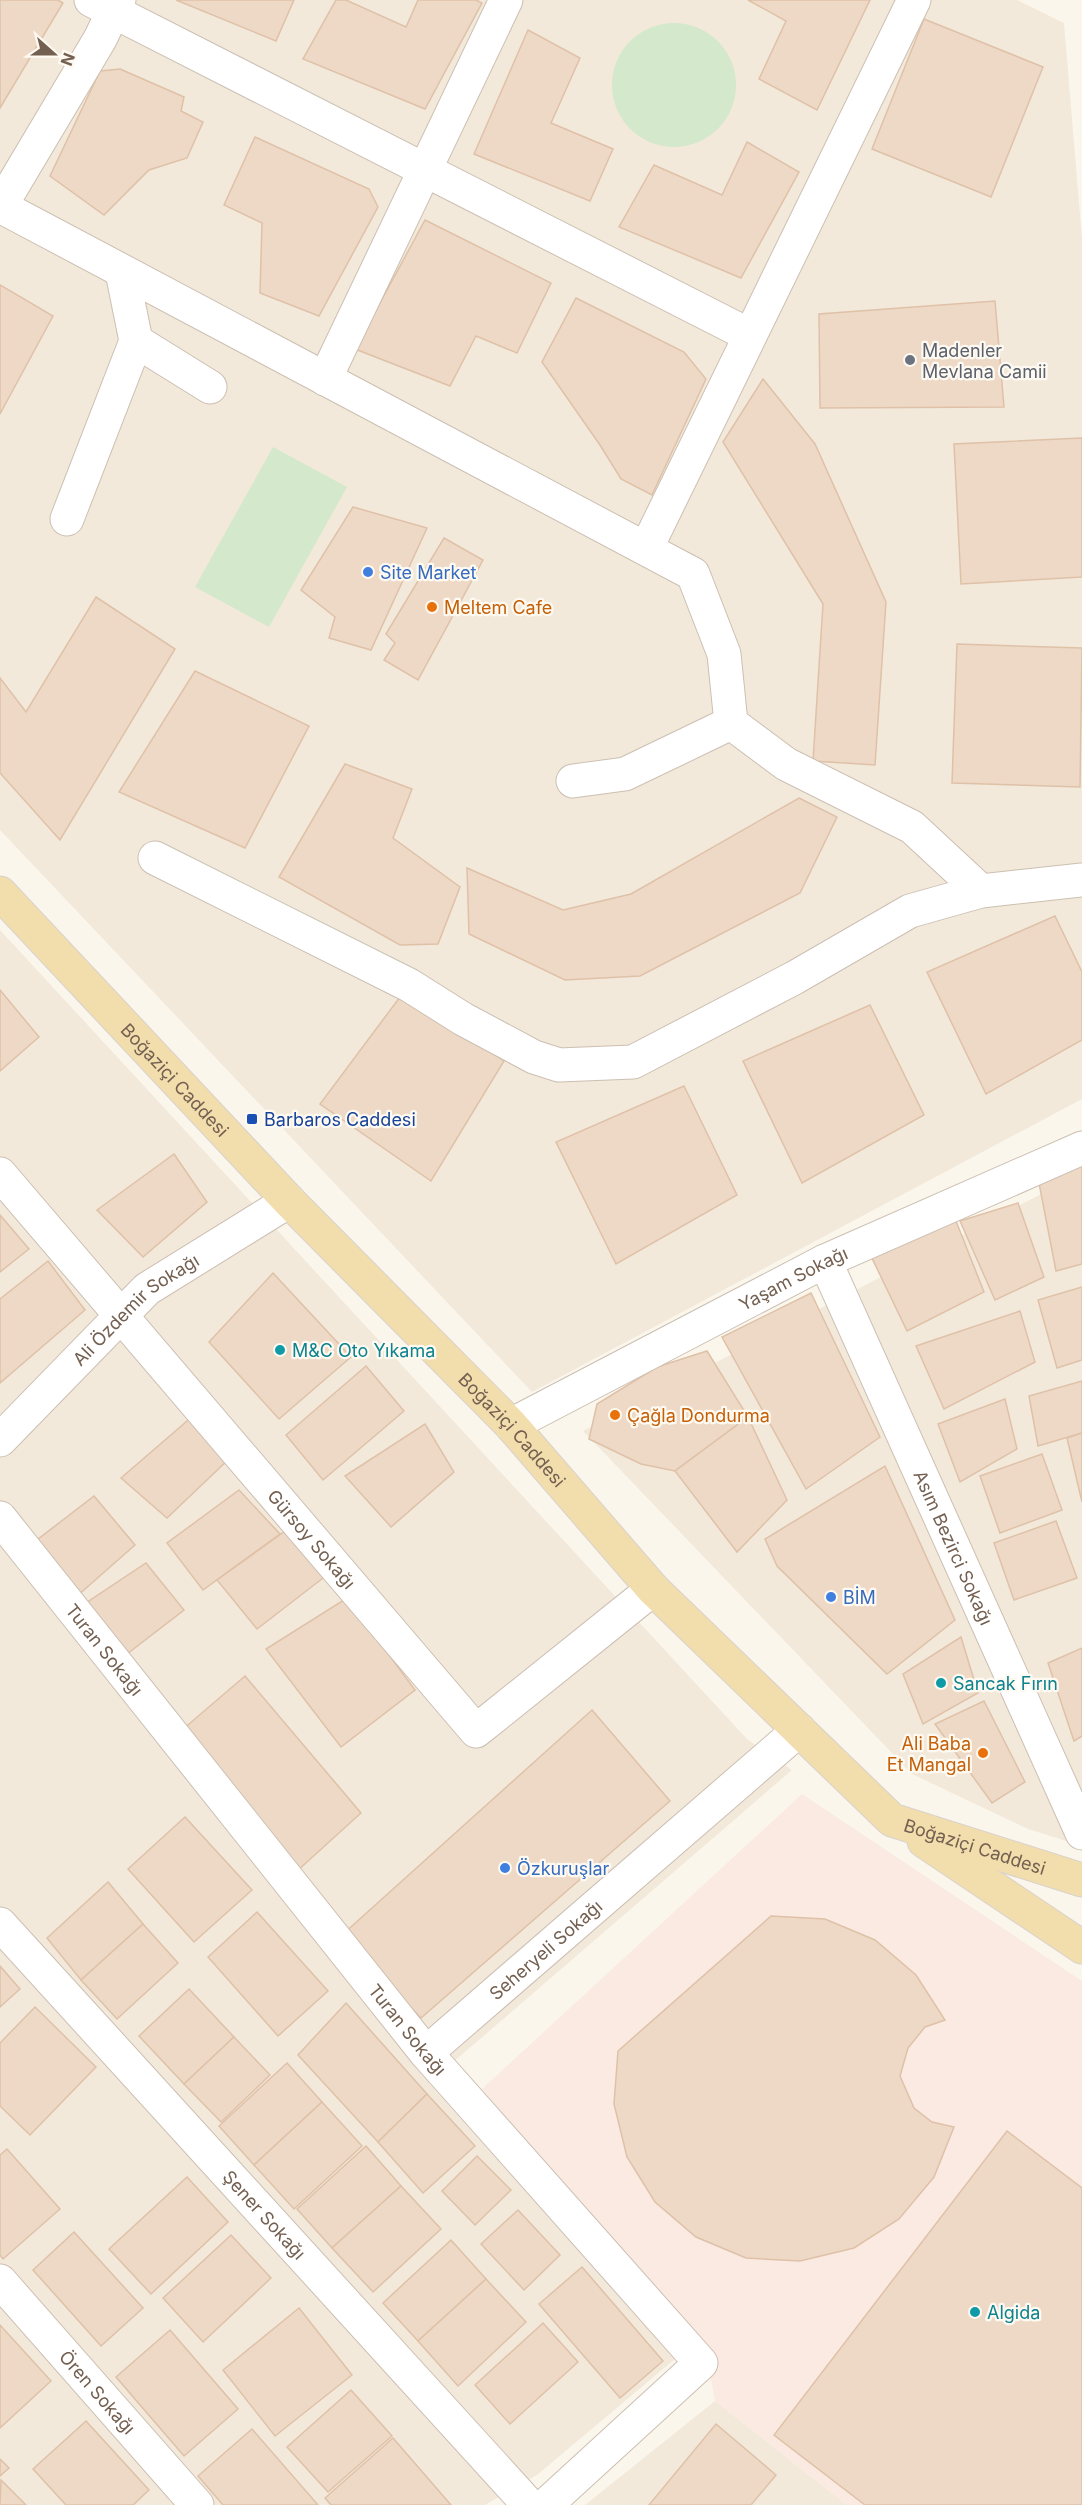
<svg xmlns="http://www.w3.org/2000/svg" width="1082" height="2505" font-family="Inter,sans-serif">
  <rect width="100%" height="100%" fill="#fbf6ec"/>
  <g fill="#f2e9db">
    <polygon points="0,0 1017,0 1064,23 1082,239 1082,1099 532,1392 0,830"/>
    <polygon points="0,930 747,1739 792,1770 429,2083 675,2359 537,2475 485,2505 0,2505"/>
    <polygon points="1082,1173 1082,1846 1028,1829 912,1774 583,1431"/>
    <polygon points="715,2401 847,2505 585,2505"/>
  </g>
  <polygon fill="#faeae1" points="802,1794 1082,1981 1082,2505 847,2505 715,2401 707,2357 482,2089"/>
  <g fill="#d4e8cb">
    <circle cx="674" cy="85" r="62"/>
    <polygon points="273,447 347,487 269,627 195,587"/>
  </g>
  <g fill="#eed9c6" stroke="#dfc1a8" stroke-width="1.5">
    <polygon points="0,0 58,0 63,3 0,108"/>
    <polygon points="176,0 294,0 276,41"/>
    <polygon points="336,0 346,0 406,27 418,0 476,0 482,3 425,109 303,59"/>
    <polygon points="748,0 870,0 817,110 759,79 786,21"/>
    <polygon points="924,19 1043,67 991,197 872,149"/>
    <polygon points="528,30 580,58 551,123 613,149 590,201 474,154"/>
    <polygon points="120,69 184,97 181,111 203,122 187,158 149,170 104,215 50,176 100,71"/>
    <polygon points="255,137 369,189 378,207 319,316 260,293 262,223 224,205"/>
    <polygon points="747,142 799,172 741,278 619,227 654,165 722,195"/>
    <polygon points="425,220 551,283 517,353 476,336 450,386 355,349"/>
    <polygon points="0,285 53,316 0,414"/>
    <polygon points="576,298 684,352 706,379 652,495 621,479 600,445 542,362"/>
    <polygon points="995,301 1004,407 820,408 819,314"/>
    <polygon points="763,379 815,444 886,602 875,765 813,761 823,604 723,442"/>
    <polygon points="1082,438 1082,577 961,584 954,444"/>
    <polygon points="353,507 427,528 371,650 329,638 335,617 301,590"/>
    <polygon points="444,538 483,560 418,680 384,660 395,643 386,634"/>
    <polygon points="96,597 175,649 60,840 0,773 0,678 26,712"/>
    <polygon points="957,644 1082,648 1080,787 952,783"/>
    <polygon points="195,671 309,726 245,848 119,792"/>
    <polygon points="345,764 412,789 393,838 460,887 438,944 400,945 279,877"/>
    <polygon points="799,798 837,817 800,893 640,976 565,980 469,934 467,868 563,910 631,894"/>
    <polygon points="1055,916 1082,972 1082,1040 986,1094 927,972"/>
    <polygon points="0,990 39,1037 0,1071"/>
    <polygon points="403,993 504,1061 431,1181 320,1104"/>
    <polygon points="870,1005 924,1115 802,1183 743,1061"/>
    <polygon points="684,1086 737,1195 616,1264 556,1142"/>
    <polygon points="174,1154 207,1202 143,1257 97,1210"/>
    <polygon points="1082,1162 1082,1264 1056,1271 1038,1178"/>
    <polygon points="1018,1203 1044,1277 995,1300 960,1221"/>
    <polygon points="0,1215 29,1249 0,1272"/>
    <polygon points="954,1216 984,1292 907,1331 870,1254"/>
    <polygon points="48,1261 85,1310 0,1383 0,1299"/>
    <polygon points="273,1273 351,1357 279,1419 209,1342"/>
    <polygon points="1082,1287 1082,1360 1057,1368 1038,1300"/>
    <polygon points="811,1293 880,1437 806,1489 722,1337"/>
    <polygon points="1020,1311 1035,1362 944,1409 916,1346"/>
    <polygon points="707,1351 748,1417 675,1471 641,1464 589,1439 597,1404 657,1367"/>
    <polygon points="366,1366 404,1411 323,1480 286,1435"/>
    <polygon points="1082,1381 1082,1433 1038,1446 1029,1396"/>
    <polygon points="1005,1399 1017,1449 960,1482 938,1424"/>
    <polygon points="194,1415 230,1458 167,1518 121,1478"/>
    <polygon points="748,1417 787,1500 737,1552 675,1471"/>
    <polygon points="425,1424 454,1472 391,1527 345,1476"/>
    <polygon points="1082,1433 1082,1502 1067,1438"/>
    <polygon points="1042,1454 1062,1510 1000,1533 980,1476"/>
    <polygon points="885,1466 955,1620 887,1674 777,1566 765,1539"/>
    <polygon points="239,1490 280,1534 203,1590 167,1543"/>
    <polygon points="94,1496 135,1545 76,1597 33,1543"/>
    <polygon points="1056,1521 1077,1578 1014,1600 994,1543"/>
    <polygon points="288,1529 327,1575 257,1629 217,1580"/>
    <polygon points="146,1563 184,1610 127,1654 86,1603"/>
    <polygon points="347,1598 415,1690 341,1747 266,1649"/>
    <polygon points="961,1637 978,1693 923,1724 903,1674"/>
    <polygon points="1082,1648 1082,1736 1074,1741 1048,1663"/>
    <polygon points="245,1676 361,1813 296,1872 182,1730"/>
    <polygon points="984,1701 1025,1782 992,1803 935,1724"/>
    <polygon points="592,1710 670,1801 421,2018 342,1935"/>
    <polygon points="185,1817 252,1890 194,1942 128,1869"/>
    <polygon points="108,1882 143,1924 81,1980 47,1938"/>
    <polygon points="257,1912 328,1991 278,2036 208,1957"/>
    <polygon points="771,1916 825,1919 875,1940 916,1975 945,2020 925,2027 908,2048 900,2076 914,2108 932,2122 954,2127 934,2177 899,2219 854,2248 800,2261 746,2258 696,2237 655,2202 627,2157 614,2104 618,2051"/>
    <polygon points="143,1924 178,1963 117,2019 81,1980"/>
    <polygon points="0,1966 20,1989 0,2007"/>
    <polygon points="189,1989 234,2037 184,2084 139,2036"/>
    <polygon points="346,2003 427,2094 378,2142 298,2055"/>
    <polygon points="35,2007 96,2067 30,2135 0,2106 0,2043"/>
    <polygon points="234,2037 270,2075 221,2122 184,2084"/>
    <polygon points="287,2063 322,2102 254,2165 219,2126"/>
    <polygon points="427,2094 475,2146 423,2193 378,2142"/>
    <polygon points="322,2102 362,2146 294,2209 254,2165"/>
    <polygon points="1007,2131 1082,2188 1082,2505 865,2505 774,2435"/>
    <polygon points="366,2146 401,2186 332,2248 297,2209"/>
    <polygon points="7,2149 60,2209 3,2259 0,2255 0,2155"/>
    <polygon points="477,2156 511,2190 475,2225 442,2191"/>
    <polygon points="187,2177 228,2222 151,2294 109,2249"/>
    <polygon points="401,2186 441,2229 373,2292 332,2248"/>
    <polygon points="518,2210 560,2255 524,2290 481,2244"/>
    <polygon points="74,2232 143,2308 101,2346 33,2270"/>
    <polygon points="231,2235 271,2278 203,2342 163,2298"/>
    <polygon points="451,2240 486,2279 418,2341 383,2303"/>
    <polygon points="582,2267 663,2361 620,2398 539,2304"/>
    <polygon points="486,2279 526,2322 458,2386 418,2341"/>
    <polygon points="299,2308 352,2375 275,2436 223,2370"/>
    <polygon points="543,2323 578,2362 510,2424 475,2385"/>
    <polygon points="0,2325 51,2381 0,2428"/>
    <polygon points="170,2330 238,2409 184,2456 116,2377"/>
    <polygon points="351,2390 392,2436 328,2492 287,2447"/>
    <polygon points="86,2421 149,2490 133,2505 66,2505 33,2469"/>
    <polygon points="716,2424 776,2475 751,2505 649,2505"/>
    <polygon points="252,2429 318,2505 223,2505 198,2476"/>
    <polygon points="393,2438 451,2505 331,2505 325,2498"/>
    <polygon points="0,2459 9,2468 0,2476"/>
    <polygon points="1,2480 26,2505 0,2505"/>
  </g>
  <g fill="none" stroke-linecap="round" stroke-linejoin="round">
    <g stroke="#ccbfb2" stroke-width="35">
      <g id="minor">
        <polyline points="91,0 749,335"/>
        <polyline points="0,206 693,574 724,654 731,723 786,764 912,827 981,891"/>
        <polyline points="0,207 100,39 119,0"/>
        <polyline points="122,272 136,341 210,387"/>
        <polyline points="325,379 506,0"/>
        <polyline points="67,519 136,341"/>
        <polyline points="647,547 914,0"/>
        <polyline points="573,781 625,774 731,723"/>
        <polyline points="155,858 409,985 463,1019 534,1057 559,1065 633,1062 794,978 910,911 981,891 1082,880"/>
        <path id="s1" d="M0,1174L476,1731L653,1589"/>
        <path id="s2" d="M825,1261L1082,1833"/>
        <path id="s3" d="M511,1425L825,1261L1082,1148"/>
        <path id="s4" d="M0,1440L147,1289L289,1201"/>
        <path id="s5" d="M0,1518L426,2053L701,2363L546,2505"/>
        <path id="s6" d="M0,1924L529,2505"/>
        <path id="s7" d="M426,2053L799,1730"/>
        <path id="s8" d="M0,2281L197,2505"/>
      </g>
    </g>
    <g stroke="#d8d2ce" stroke-width="35">
      <g id="major">
        <path id="s9" d="M0,893L289,1201L511,1425L653,1589L892,1820L1082,1880"/>
        <polyline points="924,1841 1082,1947"/>
      </g>
    </g>
    <use href="#minor" stroke="#fff" stroke-width="33"/>
    <use href="#major" stroke="#f2ddac" stroke-width="33"/>
  </g>
  <circle fill="#6b7280" stroke="#fefaf2" stroke-width="2" cx="910" cy="360" r="6"/>
  <g fill="#3f7fe0" stroke="#fefaf2" stroke-width="2">
    <circle cx="368" cy="572" r="6"/>
    <circle cx="831" cy="1597" r="6"/>
    <circle cx="505" cy="1868" r="6"/>
  </g>
  <g fill="#e8710a" stroke="#fefaf2" stroke-width="2">
    <circle cx="432" cy="607" r="6"/>
    <circle cx="615" cy="1415" r="6"/>
    <circle cx="983" cy="1753" r="6"/>
  </g>
  <rect fill="#1a4fb4" stroke="#fefaf2" stroke-width="2" x="246" y="1113" width="12" height="12" rx="3"/>
  <g fill="#0f9aa8" stroke="#fefaf2" stroke-width="2">
    <circle cx="280" cy="1350" r="6"/>
    <circle cx="941" cy="1683" r="6"/>
    <circle cx="975" cy="2312" r="6"/>
  </g>
  <g text-anchor="middle" dominant-baseline="central" stroke-width="4.5" stroke-linejoin="round" paint-order="stroke">
    <g font-size="18" fill="#5b616d" stroke="#fefaf2" text-anchor="start">
      <text x="922" y="350">Madenler<tspan x="922" dy="21">Mevlana Camii</tspan></text>
    </g>
    <g font-size="18" fill="#366cbe" stroke="#fefaf2" text-anchor="start">
      <text x="380" y="572">Site Market</text>
      <text x="843" y="1597">BİM</text>
      <text x="517" y="1868">Özkuruşlar</text>
    </g>
    <g font-size="18" fill="#c56008" stroke="#fefaf2" text-anchor="start">
      <text x="444" y="607">Meltem Cafe</text>
      <text x="627" y="1415">Çağla Dondurma</text>
      <text x="971" y="1743" text-anchor="end">Ali Baba<tspan x="971" dy="21">Et Mangal</tspan></text>
    </g>
    <g font-size="18" fill="#746051" stroke="#fefaf2">
      <text stroke="none"><textPath href="#s9" startOffset="256">Boğaziçi Caddesi</textPath></text>
      <text stroke="none"><textPath href="#s3" startOffset="318">Yaşam Sokağı</textPath></text>
      <text stroke="none"><textPath href="#s4" startOffset="189">Ali Özdemir Sokağı</textPath></text>
      <text stroke="none"><textPath href="#s9" startOffset="742">Boğaziçi Caddesi</textPath></text>
      <text stroke="none"><textPath href="#s1" startOffset="480">Gürsoy Sokağı</textPath></text>
      <text stroke="none"><textPath href="#s2" startOffset="314">Asım Bezirci Sokağı</textPath></text>
      <text stroke="none"><textPath href="#s5" startOffset="168">Turan Sokağı</textPath></text>
      <text stroke="none"><textPath href="#s9" startOffset="1374">Boğaziçi Caddesi</textPath></text>
      <text stroke="none"><textPath href="#s7" startOffset="158">Seheryeli Sokağı</textPath></text>
      <text stroke="none"><textPath href="#s5" startOffset="654">Turan Sokağı</textPath></text>
      <text stroke="none"><textPath href="#s6" startOffset="393">Şener Sokağı</textPath></text>
      <text stroke="none"><textPath href="#s8" startOffset="148">Ören Sokağı</textPath></text>
    </g>
    <g font-size="18" fill="#164399" stroke="#fefaf2" text-anchor="start">
      <text x="264" y="1119">Barbaros Caddesi</text>
    </g>
    <g font-size="18" fill="#0d838f" stroke="#fefaf2" text-anchor="start">
      <text x="292" y="1350">M&amp;C Oto Yıkama</text>
      <text x="953" y="1683">Sancak Fırın</text>
      <text x="987" y="2312">Algida</text>
    </g>
  </g>
  <g transform="translate(54 54) rotate(111)" stroke="#fefaf2" stroke-width="4.5" paint-order="stroke">
  <path d="M0-4.5L10 22L0 15L-10 22Z" fill="#746051"/>
  <text y="-9" font-size="16" font-weight="bold" text-anchor="middle" fill="#746051">N</text>
  </g>
</svg>
